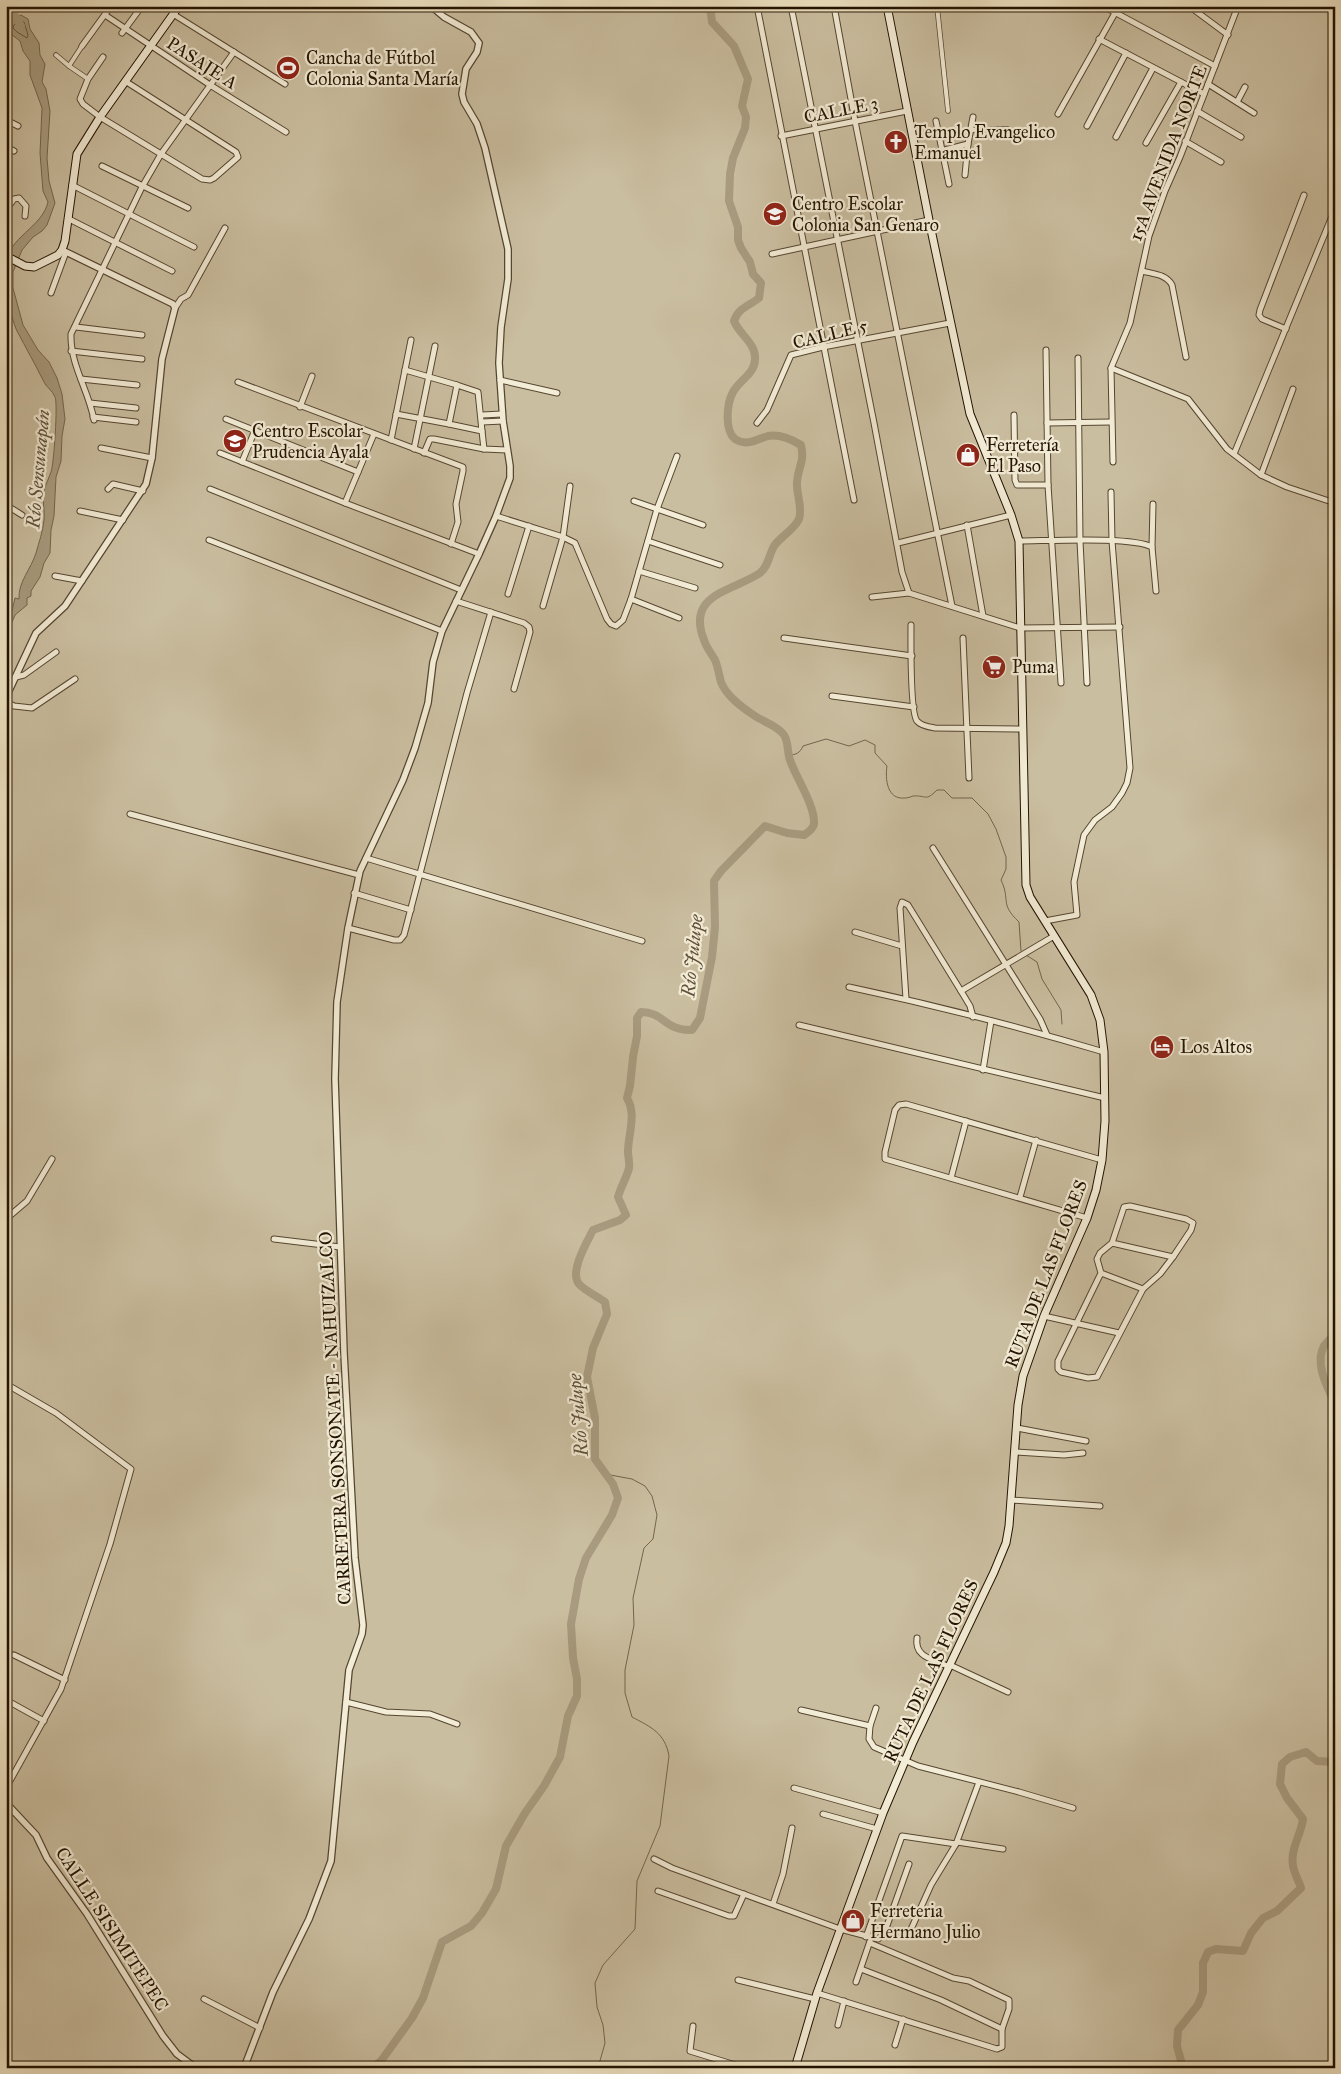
<svg xmlns="http://www.w3.org/2000/svg" width="1341" height="2074" font-family="'IM FELL Great Primer',serif">
  <rect width="100%" height="100%" fill="#ece1c0"/>
  <filter id="stains"><feTurbulence type="fractalNoise" baseFrequency=".004" numOctaves="4"/><feColorMatrix values="0 0 0 0 .2 0 0 0 0 .09 0 0 0 0 .02 0 0 0 .5 -.17"/></filter>
  <radialGradient id="worn" r=".72"><stop offset=".6" stop-color="#630" stop-opacity="0"/><stop offset="1" stop-color="#630" stop-opacity=".3"/></radialGradient>
  <rect fill="#cabea0" stroke="#766850" x="6" y="6" width="1329" height="2062"/>
  <path fill="#a89b7f" stroke="#73654d" d="M21,15L28,19L30,29L39,43L40,55L45,64L42,82L46,89L50,111L47,158L49,181L55,203L47,225L42,231L33,237L22,250L13,272V288L23,325L38,350L49,362L57,378L62,394L65,419L62,436L61,461L56,477L54,516L51,530L50,553L44,563L40,577L31,591V596L27,598V605L15,615L10,627L6,630V617L12,611L15,598L19,599C18,582 31,569 36,553C39,542 43,531 44,520C45,510 42,500 44,490C46,484 49,478 51,472C54,464 58,403 55,397C53,391 46,387 44,382C35,364 26,348 17,331C10,317 5,279 6,264C8,237 42,228 48,202L43,191L40,153L42,108L30,75V61L23,51L20,41L11,34L6,23Z"/>
  <g fill="none" stroke-linecap="round" stroke-linejoin="round">
    <polygon stroke="#665740" stroke-width="1" points="20,21 24,22 28,35 27,38 17,32 13,28 14,25"/>
    <g stroke="#73654d" stroke-width="1">
      <path d="M789,755C796,755 800,753 803,746L826,739L849,746L865,740L875,745V753L887,766C885,779 887,800 905,798C908,798 910,797 913,796C927,795 925,802 937,790H944L952,798H972L988,814L996,829L1006,857V869L1001,880C1011,901 999,903 1019,922L1021,951"/>
      <polyline points="1026,955 1037,962 1042,979 1061,1010 1062,1024"/>
      <path d="M598,2068L605,2043L603,2025L597,2007L595,1983L603,1965L635,1929L637,1881L660,1826L669,1756C665,1733 651,1727 632,1717L625,1693V1670L634,1625L633,1598L644,1548L653,1539L657,1515L652,1496L645,1486L632,1479L605,1474"/>
    </g>
    <g stroke="#a89b7f" stroke-width="8">
      <polyline points="9,6 21,26"/>
      <path d="M1335,1334C1331,1338 1327,1342 1324,1346C1314,1364 1328,1388 1335,1404"/>
      <path d="M372,2068L381,2061L412,2018L423,1998L442,1942L471,1926L482,1913L496,1889L506,1846L525,1813L544,1786L560,1757L568,1716L577,1696V1679L573,1658L571,1624L579,1579L586,1558L612,1515L618,1498L613,1484L595,1459V1418L587,1377L593,1348L607,1314L605,1302C598,1297 584,1290 579,1284C569,1272 587,1242 593,1230L620,1220L626,1215L618,1197C620,1189 628,1174 629,1168C630,1163 628,1157 628,1152C628,1134 637,1115 627,1098L630,1086L633,1057L637,1036V1018L641,1012C664,1012 665,1031 692,1030L700,1018L712,957L715,927L714,881L721,871L765,826L787,833L804,835C809,832 813,829 814,824C815,805 796,778 790,760C787,752 789,743 784,735C778,726 764,722 755,716C743,708 726,696 721,682C719,675 718,667 715,660C711,653 706,647 704,640C686,594 731,592 760,573C768,567 769,555 774,546C780,537 795,529 799,519C803,507 796,494 797,482C798,466 805,463 801,445C791,439 780,434 768,436C757,439 747,447 735,439C724,430 727,403 733,392C740,379 756,374 755,357C755,343 739,334 734,321C738,308 749,306 759,298L761,283L753,274L750,262L741,248L738,240V227L729,201L730,174L733,158L745,128L746,117L742,106L748,79L734,46L712,22L710,6"/>
      <path d="M1183,2068L1177,2046L1178,2030L1198,2005L1203,1992V1963L1208,1952L1216,1949L1243,1951L1251,1933L1263,1918L1277,1911L1301,1888C1299,1881 1294,1873 1293,1866C1290,1849 1301,1835 1303,1819L1287,1798L1280,1784L1282,1764L1290,1757L1306,1752L1317,1761L1335,1762"/>
    </g>
    <g stroke="#554631" stroke-width="5.5">
      <g id="pedestrian">
        <polyline points="937,6 948,111"/>
        <polyline points="56,55 69,66 88,79"/>
        <polyline points="69,66 82,46"/>
        <polyline points="971,130 1008,129"/>
      </g>
    </g>
    <g stroke="#554631" stroke-width="7">
      <g id="minor">
        <polyline points="757,6 854,500"/>
        <polyline points="791,6 874,423 902,572 909,593 1020,628 1120,627"/>
        <polyline points="834,6 855,121 952,606"/>
        <polyline points="1103,6 1215,66"/>
        <polyline points="1189,6 1228,35"/>
        <polyline points="173,14 285,84"/>
        <polyline points="105,15 210,85 286,132"/>
        <polyline points="122,33 142,6"/>
        <polyline points="1099,39 1204,94"/>
        <polyline points="82,46 111,6"/>
        <polyline points="103,57 88,79 80,99 83,104 100,117 202,179 210,180 214,178 238,157 236,152 125,81"/>
        <polyline points="1208,84 1254,113"/>
        <polyline points="1237,102 1245,87"/>
        <polyline points="1197,111 1241,137"/>
        <polyline points="1058,114 1115,13"/>
        <polyline points="6,120 18,126"/>
        <polyline points="936,121 949,184"/>
        <polyline points="1087,126 1126,53"/>
        <polyline points="781,136 907,111"/>
        <polyline points="1116,137 1153,68"/>
        <polyline points="1185,141 1221,162"/>
        <polyline points="1146,143 1181,82"/>
        <polyline points="6,147 14,151"/>
        <polyline points="917,157 968,144"/>
        <polyline points="102,166 188,208"/>
        <polyline points="965,175 968,144 973,117"/>
        <polyline points="72,185 194,247"/>
        <polyline points="6,210 14,199 19,198 26,206 25,216"/>
        <polyline points="69,219 172,271"/>
        <polyline points="772,254 929,220"/>
        <path d="M1142,271C1153,274 1166,274 1172,285L1186,357"/>
        <polyline points="51,293 66,252"/>
        <polyline points="175,308 181,299 188,295 225,228"/>
        <polyline points="76,327 142,335"/>
        <polyline points="1286,329 1262,319 1259,315 1260,310 1304,195"/>
        <polyline points="1046,350 1048,485 1061,683"/>
        <polyline points="71,351 142,359"/>
        <polyline points="1078,358 1080,541 1087,683"/>
        <polyline points="1111,368 1188,399 1227,449 1261,475 1287,487 1335,503"/>
        <polyline points="405,370 457,385"/>
        <polyline points="81,379 137,385"/>
        <polyline points="500,380 557,393"/>
        <polyline points="238,382 463,467 463,471 456,504 458,522 451,544"/>
        <polygon points="457,385 478,392 482,431 449,424"/>
        <polyline points="90,403 136,408"/>
        <polyline points="300,407 312,376"/>
        <polyline points="396,414 449,424"/>
        <polyline points="482,415 502,414"/>
        <polyline points="1014,415 1015,480 1017,485 1048,485"/>
        <polyline points="93,417 136,422"/>
        <polyline points="226,419 358,472"/>
        <path d="M94,420C89,391 70,365 71,334L142,187L161,154L234,52"/>
        <polyline points="482,422 503,421"/>
        <polyline points="757,423 767,410 791,355 823,347 950,323"/>
        <polyline points="1047,423 1111,422"/>
        <polyline points="482,431 484,449"/>
        <polyline points="391,440 411,340"/>
        <polyline points="101,448 152,458"/>
        <polyline points="414,449 435,346"/>
        <polyline points="220,453 345,503 479,554"/>
        <polyline points="424,453 430,439 434,439 484,449 507,450"/>
        <polyline points="1234,454 1335,209"/>
        <polyline points="242,462 255,430"/>
        <polyline points="1113,462 1111,368 1130,323 1149,236 1165,191 1180,157 1238,6"/>
        <polyline points="1261,475 1293,389"/>
        <polyline points="108,489 113,484 143,491"/>
        <polyline points="210,489 461,590"/>
        <polyline points="634,501 703,525"/>
        <polyline points="345,503 374,434"/>
        <polyline points="6,505 22,515"/>
        <polyline points="80,511 123,520"/>
        <polyline points="496,516 563,537 575,543 607,619 611,624 616,626 623,620 631,599 657,509 677,456"/>
        <polyline points="967,525 983,616"/>
        <polyline points="209,540 442,631"/>
        <polyline points="648,541 720,565"/>
        <path d="M1019,541C1046,541 1133,536 1152,547L1156,591"/>
        <polyline points="898,543 1011,515"/>
        <polyline points="1152,547 1153,504"/>
        <polyline points="639,571 695,588"/>
        <polyline points="55,576 82,581"/>
        <polyline points="508,594 529,526"/>
        <polyline points="872,597 909,593"/>
        <polyline points="631,599 679,618"/>
        <polyline points="456,601 524,623 529,627 530,632 514,689"/>
        <polyline points="543,606 563,537 570,486"/>
        <path d="M911,625C911,640 910,713 917,721C921,726 929,727 935,728L1022,729"/>
        <polyline points="784,638 912,656"/>
        <polyline points="963,638 969,778"/>
        <polyline points="16,677 24,675 56,652"/>
        <polyline points="832,696 914,707"/>
        <polyline points="6,702 14,706 32,708 75,679"/>
        <polyline points="130,814 359,875"/>
        <polyline points="933,848 1040,1019 1047,1035"/>
        <polyline points="366,858 642,941"/>
        <polyline points="354,893 411,910"/>
        <polyline points="1045,921 1077,915 1074,882 1084,835 1095,820 1112,807 1122,793 1127,783 1130,768 1112,541 1111,492"/>
        <polyline points="348,928 394,940 400,940 404,935 467,693 491,612"/>
        <polyline points="855,932 902,946"/>
        <path d="M849,987C934,1005 1020,1027 1104,1052"/>
        <polyline points="961,991 1054,936"/>
        <polyline points="906,999 900,908 902,902 908,905 961,991 970,1006 973,1017"/>
        <polyline points="799,1025 1105,1098"/>
        <polyline points="983,1070 991,1021"/>
        <polyline points="951,1178 966,1121"/>
        <polyline points="1020,1197 1036,1140"/>
        <polyline points="1087,1218 885,1159 885,1152 895,1110 899,1105 906,1104 1102,1160"/>
        <polyline points="6,1219 27,1201 52,1159"/>
        <polyline points="274,1239 340,1247"/>
        <polyline points="1101,1273 1143,1289 1097,1377 1088,1378 1061,1372 1058,1369 1058,1361 1101,1273 1097,1259 1100,1253 1112,1243 1124,1207 1130,1206 1186,1219 1193,1223 1191,1230 1173,1257 1112,1243"/>
        <polyline points="1143,1289 1160,1274 1173,1257"/>
        <polyline points="1044,1316 1119,1333"/>
        <polyline points="6,1384 56,1413 131,1469 110,1544 61,1689 6,1788"/>
        <polyline points="1017,1428 1086,1441"/>
        <polyline points="1015,1452 1064,1455 1083,1453"/>
        <polyline points="1011,1500 1100,1506"/>
        <path d="M917,1638C914,1658 934,1659 949,1667"/>
        <polyline points="14,1655 65,1680"/>
        <polyline points="950,1665 1008,1692"/>
        <polyline points="6,1700 44,1721"/>
        <polyline points="346,1702 386,1712 430,1714 457,1724"/>
        <polyline points="876,1708 870,1726 869,1739 874,1747 918,1766 1019,1792 1073,1808"/>
        <polyline points="801,1710 870,1726"/>
        <polyline points="794,1788 883,1813"/>
        <polyline points="823,1814 877,1829"/>
        <polyline points="957,1842 1003,1849"/>
        <polyline points="654,1859 672,1868 840,1929 878,1939 884,1934 909,1864"/>
        <polyline points="658,1891 729,1916 734,1916 744,1894"/>
        <polyline points="773,1904 783,1874 792,1828"/>
        <polyline points="908,1936 931,1885 956,1844"/>
        <polyline points="866,1937 902,1836 956,1844 979,1782"/>
        <polyline points="861,1969 941,2000 1002,2029"/>
        <polyline points="738,1980 815,1999"/>
        <polyline points="856,1982 870,1941"/>
        <polyline points="817,1993 997,2049 1002,2047 1002,2029 1009,2009 1009,2000 969,1981 953,1978 870,1943"/>
        <polyline points="204,1999 260,2028"/>
        <polyline points="838,2025 844,2001"/>
        <polyline points="693,2026 690,2051 745,2068"/>
        <polyline points="895,2045 903,2019"/>
      </g>
    </g>
    <g stroke="#554631" stroke-width="8">
      <g id="tertiary">
        <polyline points="6,697 36,633 65,606 146,484 152,458 162,359 175,308 173,304 62,250"/>
        <polyline points="6,1803 36,1835 47,1858 87,1914 163,2036 177,2054 196,2068"/>
        <polyline points="244,2068 273,1992 309,1919 331,1861 349,1670 362,1634 363,1625 355,1558 344,1353 335,1079 337,1002 348,928 360,871 403,780 415,748 428,703 433,662 442,631 479,554 496,516 510,478 510,466 503,421 499,363 501,327 508,279 508,249 485,148 477,124 464,102 462,94 466,69 477,52 479,43 471,32 444,17 431,6"/>
      </g>
    </g>
    <g stroke="#231301" stroke-width="9">
      <g id="secondary">
        <polyline points="6,256 25,266 34,267 58,255 62,250 65,241 77,154 100,117 179,6"/>
        <polyline points="795,2068 817,1993 883,1813 913,1742 994,1572 1006,1543 1009,1526 1018,1405 1023,1376 1044,1316 1087,1218 1096,1190 1102,1160 1105,1121 1104,1052 1100,1020 1091,995 1030,897 1026,885 1019,541 1011,515 970,414 929,220 887,6"/>
      </g>
    </g>
    <use href="#pedestrian" stroke="#f3ecd6" stroke-width="4"/>
    <use href="#minor" stroke="#f3ecd6" stroke-width="5"/>
    <use href="#tertiary" stroke="#f3ecd6" stroke-width="5.5"/>
    <use href="#secondary" stroke="#f3ecd6" stroke-width="7"/>
  </g>
  <defs>
    <g id="stadium-disc" transform="scale(1.25)"><circle r="9.5" fill="#8f2418" stroke="#f3ecd6"/><path d="M0-5a6.5 5 0 1 0 0 10a6.5 5 0 1 0 0-10ZM-3.5-1.8h7v3.6h-7Z" fill="#fff"/></g>
    <g id="church-disc" transform="scale(1.25)"><circle r="9.5" fill="#8f2418" stroke="#f3ecd6"/><path d="M-1.2-6h2.4v3.5h3.3v2.4h-3.3V6h-2.4V-.1h-3.3v-2.4h3.3Z" fill="#fff"/></g>
    <g id="school-disc" transform="scale(1.25)"><circle r="9.5" fill="#8f2418" stroke="#f3ecd6"/><path d="M0-5L7-2L0 1L-7-2ZM-4 1L0 2.5L4 1V4Q0 6-4 4Z" fill="#fff"/></g>
    <g id="shop-disc" transform="scale(1.25)"><circle r="9.5" fill="#8f2418" stroke="#f3ecd6"/><path d="M-5-2.5h2.3a2.7 3.5 0 0 1 5.4 0H5L5.5 6h-11ZM-1.5-2.5h3a1.5 2.3 0 0 0-3 0Z" fill="#fff"/></g>
    <g id="supermarket-disc" transform="scale(1.25)"><circle r="9.5" fill="#8f2418" stroke="#f3ecd6"/><path d="M-6-5.5h2.5l.6 2H6L4.5 2H-2.5L-4.4-4H-6ZM-1.5 3.2a1.3 1.3 0 1 0 .1 0ZM3 3.2a1.3 1.3 0 1 0 .1 0Z" fill="#fff"/></g>
    <g id="hotel-disc" transform="scale(1.25)"><circle r="9.5" fill="#8f2418" stroke="#f3ecd6"/><path d="M-6-4.5h1.5V1H6V5H4.5V3h-9V5H-6ZM-4 0a1.8 1.8 0 1 1 3.6 0ZM.5 0V-2.5h3Q6-2.5 6 0Z" fill="#fff"/></g>
  </defs>
  <g fill-rule="evenodd">
    <use href="#stadium-disc" x="288" y="68"/>
    <use href="#church-disc" x="896" y="142"/>
    <use href="#school-disc" x="775" y="214"/>
    <use href="#school-disc" x="235" y="441"/>
    <use href="#shop-disc" x="968" y="455"/>
    <use href="#supermarket-disc" x="994" y="667"/>
    <use href="#hotel-disc" x="1162" y="1047"/>
    <use href="#shop-disc" x="853" y="1921"/>
  </g>
  <g text-anchor="middle" dominant-baseline="central" stroke-width="4.5" stroke-linejoin="round" paint-order="stroke">
    <g font-size="18" fill="#231301" stroke="#f3ecd6" text-anchor="start">
      <text x="306" y="58">Cancha de Fútbol<tspan x="306" dy="21">Colonia Santa María</tspan></text>
      <text x="914" y="132">Templo Evangelico<tspan x="914" dy="21">Emanuel</tspan></text>
      <text x="792" y="204">Centro Escolar<tspan x="792" dy="21">Colonia San Genaro</tspan></text>
      <text x="252" y="431">Centro Escolar<tspan x="252" dy="21">Prudencia Ayala</tspan></text>
      <text x="986" y="445">Ferretería<tspan x="986" dy="21">El Paso</tspan></text>
      <text x="1012" y="667">Puma</text>
      <text x="1180" y="1047">Los Altos</text>
      <text x="870" y="1911">Ferreteria<tspan x="870" dy="21">Hermano Julio</tspan></text>
    </g>
    <g font-size="18" fill="#231301" stroke="#f3ecd6">
      <text transform="translate(202 63) rotate(33)">PASAJE A</text>
      <text transform="translate(841 110) rotate(-11)">CALLE 3</text>
      <text transform="translate(1168 153) rotate(-69)">15A AVENIDA NORTE</text>
      <text transform="translate(830 334) rotate(-14)">CALLE 5</text>
      <text transform="translate(1046 1274) rotate(-69)">RUTA DE LAS FLORES</text>
      <text transform="translate(335 1418) rotate(-93)">CARRETERA SONSONATE - NAHUIZALCO</text>
      <text transform="translate(931 1671) rotate(-65)">RUTA DE LAS FLORES</text>
      <text transform="translate(112 1929) rotate(57)">CALLE SISIMITEPEC</text>
    </g>
    <g font-size="19" font-style="italic" fill="#5f503a" stroke="#f3ecd6">
      <text transform="translate(38 469) rotate(-85)">Río Sensunapán</text>
      <text transform="translate(692 956) rotate(-84)">Río Julupe</text>
      <text transform="translate(578 1415) rotate(-95)">Río Julupe</text>
    </g>
  </g>
  <rect width="1341" height="2074" fill="none" stroke="#ece1c0" stroke-width="25"/>
  <rect x="8" y="8" width="1326" height="2059" fill="none" stroke="#231301" stroke-width="2.5"/>
  <rect x="12" y="12" width="1316" height="2049" fill="none" stroke="#231301"/>
  <rect width="100%" height="100%" filter="url(#stains)"/>
  <rect width="100%" height="100%" fill="url(#worn)"/>
</svg>
